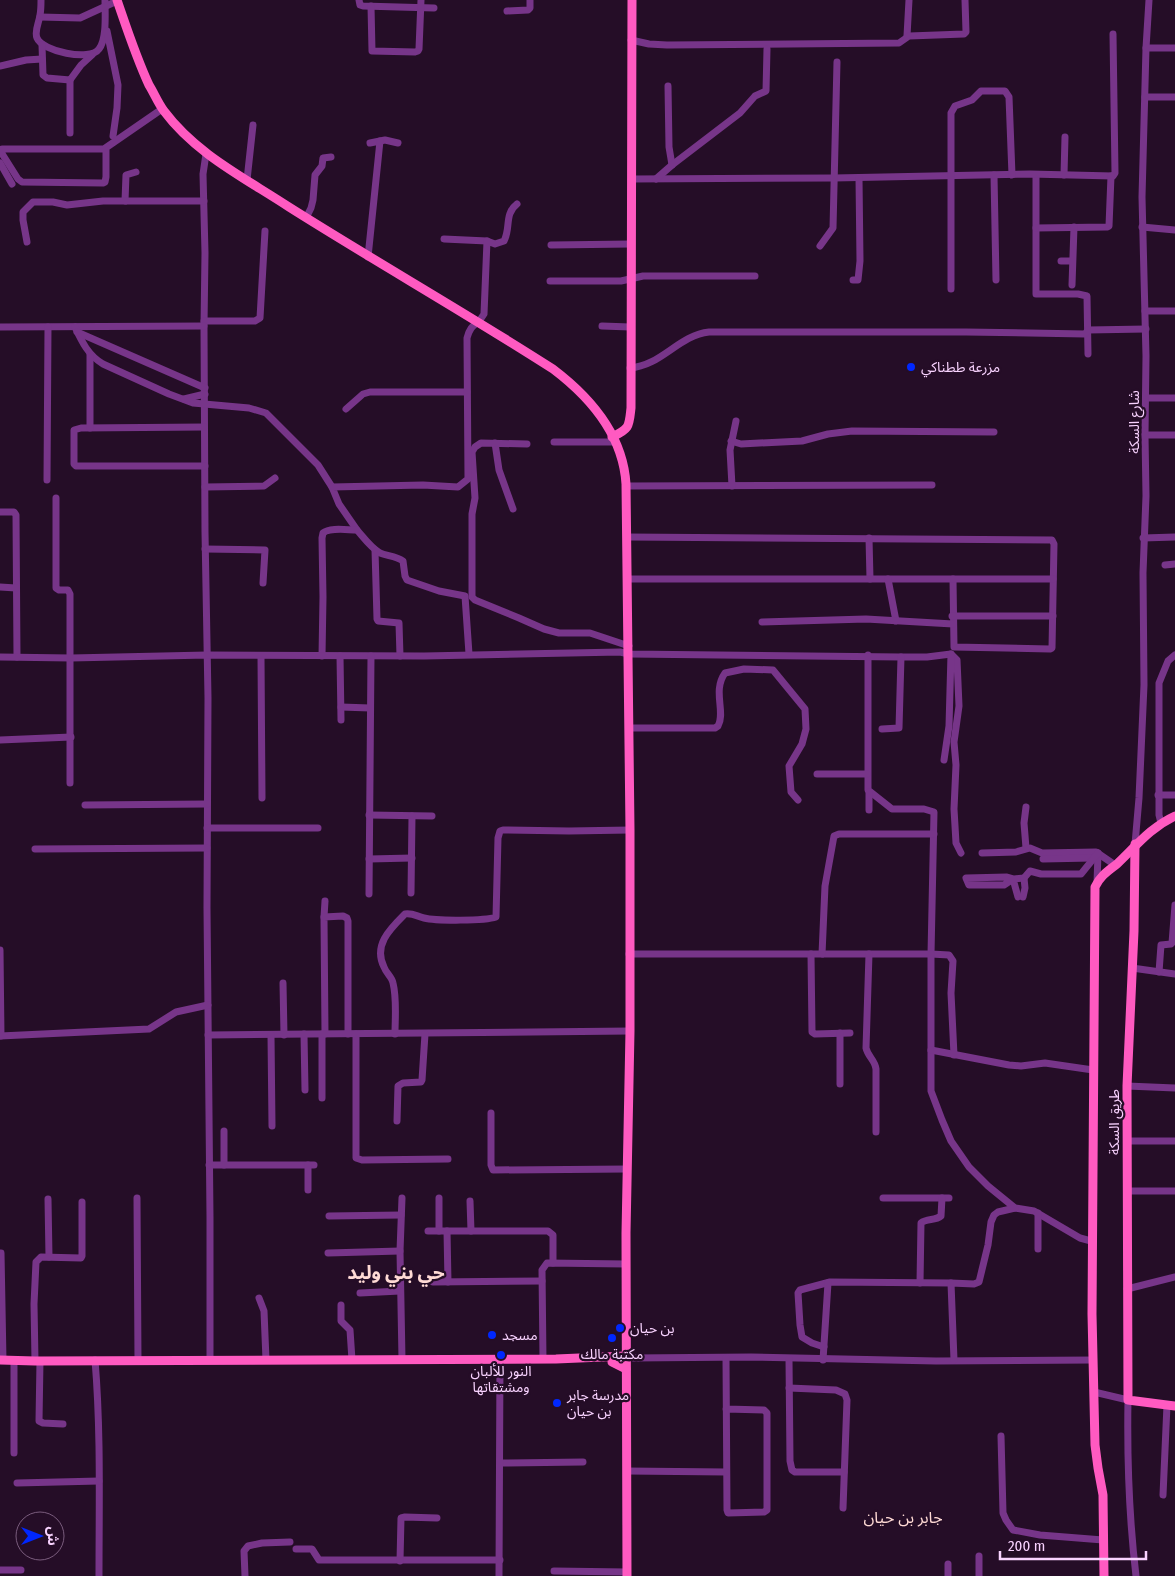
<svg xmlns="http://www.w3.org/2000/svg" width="1175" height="1576" font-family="'Fira Sans Condensed','Noto Sans Arabic',sans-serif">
  <rect width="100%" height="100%" fill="#250d27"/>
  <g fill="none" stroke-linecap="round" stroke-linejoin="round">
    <g stroke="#773589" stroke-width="7">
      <path d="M41,0C41,5 41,10 40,15C39,23 34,31 37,38C42,51 90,62 99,49C107,39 105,13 105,0"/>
      <polyline points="359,0 360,5 363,6 434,8"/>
      <polyline points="371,6 372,51 415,52 418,51 419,49 421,0"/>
      <polyline points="507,11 528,10 530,8 530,0"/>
      <polyline points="40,17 80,18 117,1"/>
      <polyline points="107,31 118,85 117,108 113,136"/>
      <polyline points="907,36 909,0"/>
      <polyline points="631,40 649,44 667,45 899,43 909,36 964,34 966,32 965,0"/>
      <polyline points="42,45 43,75 47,78 70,80 81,65 92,55"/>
      <polyline points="1146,48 1175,48"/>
      <polyline points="0,66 26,60 42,59"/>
      <polyline points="668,86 669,147 672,165"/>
      <polyline points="1145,97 1175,97"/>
      <polyline points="70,133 70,80"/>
      <polyline points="370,143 385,140 398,143"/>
      <polyline points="106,148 106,177 105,182 103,183 22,182 18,179 1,152 2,149 104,149 162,109"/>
      <polyline points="206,154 203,174 205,253 204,326 205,532 208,698 207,908 210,1217 210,1360"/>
      <polyline points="0,163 12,184"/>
      <polyline points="994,175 996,280"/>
      <polyline points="1036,175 1036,294 1078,294 1087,296 1088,354"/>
      <polyline points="1064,175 1065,137"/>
      <polyline points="632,179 834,178 1030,174 1113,176 1115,173 1113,34"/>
      <polyline points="656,179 672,165 740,113 755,96 766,91 767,49"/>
      <polyline points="247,180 253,125"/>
      <polyline points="125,201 126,175 136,172"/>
      <polyline points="306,218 311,208 313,200 315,175 322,166 323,158 331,157"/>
      <polyline points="1142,227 1175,230"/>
      <polyline points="1036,228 1107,227 1109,226 1111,176"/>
      <polyline points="444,239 487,241"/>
      <polyline points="27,242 23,220 23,212 33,202 53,202 67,205 103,201 204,201"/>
      <polyline points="551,245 631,244"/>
      <polyline points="820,246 833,228 837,62"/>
      <polyline points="368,257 380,141"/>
      <polyline points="1061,261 1072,261"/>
      <polyline points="853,280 858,280 860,261 859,178"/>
      <polyline points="550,281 621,281 643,276 755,276"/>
      <polyline points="1072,285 1074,227"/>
      <polyline points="951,289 951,113 955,106 972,100 981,91 1005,91 1009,97 1012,175"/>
      <polyline points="1145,311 1175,311"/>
      <polyline points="204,321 255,321 260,318 265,231"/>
      <polyline points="602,326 630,327"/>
      <polyline points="0,327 204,326"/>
      <path d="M75,327C82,342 88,355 103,364L169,394L193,403L249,408L266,413L318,465L332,487"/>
      <polyline points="77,332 205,388"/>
      <path d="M630,368C661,366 679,335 709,332H966L1085,334L1088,330L1146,329"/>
      <polyline points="1146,398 1175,398"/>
      <polyline points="184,399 205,394"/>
      <polyline points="346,409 363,394 370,392 467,392"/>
      <polyline points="204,427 81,428 74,430 74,464 76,466 205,466"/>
      <polyline points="90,428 90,354"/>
      <polyline points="1145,435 1175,435"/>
      <polyline points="731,441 741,444 802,441 828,434 852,431 994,432"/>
      <polyline points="554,442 615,442"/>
      <polyline points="495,443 499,470 513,509"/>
      <polyline points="527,444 481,443 475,447 472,452 475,498 472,514 472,597 475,600 519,618 544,629 559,633 590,633 629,646"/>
      <polyline points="47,480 48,327"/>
      <polyline points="626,486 932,485"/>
      <polyline points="732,486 730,450 736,421"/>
      <polyline points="205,487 264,486 275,478"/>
      <polyline points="56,498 56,588 59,590 68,590 70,594 70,783"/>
      <polyline points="0,512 14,512 16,515 17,657"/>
      <path d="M357,530L339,504L332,487L423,485L458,487L468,479L467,338C471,322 478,326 484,314L487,241L495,244L504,241C511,228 504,214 517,204"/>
      <polyline points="627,537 1052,540 1054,544 1052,648 1050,649 954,647 953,579"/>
      <polyline points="869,538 870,579"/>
      <polyline points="1143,538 1175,537"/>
      <polyline points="205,549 265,550 263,583"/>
      <polyline points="375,550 377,619 378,621 399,623 400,656"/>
      <polyline points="1165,565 1175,564"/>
      <polyline points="627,579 1053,579"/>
      <polyline points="888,579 896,621"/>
      <polyline points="0,587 16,588"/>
      <polyline points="952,616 1053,616"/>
      <polyline points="762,622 866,619 953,624"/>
      <polyline points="868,655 868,790 892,809 924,809 934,812 931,954 949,955 953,961 951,993 954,1055"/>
      <polyline points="261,656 262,798"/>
      <path d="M322,656L323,597L322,538L323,533C330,527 347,530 357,530C364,538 371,548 380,553C387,556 396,556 403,561L405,576L407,580L439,591L465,596L469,654"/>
      <polyline points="340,656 341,720"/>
      <polyline points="0,657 71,658 207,655 424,656 620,652 629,654 901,657 927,657 951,654 957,660 959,706 954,742 956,765 954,809 956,843 961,853"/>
      <polyline points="341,707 370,708"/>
      <path d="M629,728H715L718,726C726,712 712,691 725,673L744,669L773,670L805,709L806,729L802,744L789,766L791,792L798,800"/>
      <polyline points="882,729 899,728 901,657"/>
      <polyline points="0,740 71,737"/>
      <polyline points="944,760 949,726 951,654"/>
      <polyline points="817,774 867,774"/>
      <polyline points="1158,795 1175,795"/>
      <polyline points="85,805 207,804"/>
      <polyline points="869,810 869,792"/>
      <polyline points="369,815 432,816"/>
      <polyline points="1161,823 1159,815 1159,683 1168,661 1175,655"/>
      <polyline points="207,828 318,828"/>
      <polyline points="1135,844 1139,798 1144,685 1143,573 1146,496 1145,435 1146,356 1142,197 1146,48 1149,0"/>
      <polyline points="1026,848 1024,823 1026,807"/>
      <polyline points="35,849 207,848"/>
      <polyline points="982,853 1016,852 1030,848 1042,853 1096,852 1115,865"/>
      <polyline points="369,859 412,858"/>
      <polyline points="1043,859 1092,858"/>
      <polyline points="1097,883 1098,853"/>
      <polyline points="411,893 412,816"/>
      <polyline points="369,894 371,656"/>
      <polyline points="1018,897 1013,879 1004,885 969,885 966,878 1007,877 1014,879 1024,878 1030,871 1041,874 1081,874 1098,853"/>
      <polyline points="1023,897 1025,888 1024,878"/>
      <polyline points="324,917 325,901"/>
      <polyline points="0,950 1,1036"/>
      <polyline points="629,954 931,954 931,1091 942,1120 951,1141 969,1167 988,1186 1015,1208 1034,1211 1080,1238 1091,1241"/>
      <polyline points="811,954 812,1032 815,1034 850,1033"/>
      <polyline points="822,954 825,886 834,836 839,834 934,834"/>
      <path d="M869,954L866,1048C868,1057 875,1060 876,1069V1132"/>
      <polyline points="1132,968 1175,974"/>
      <polyline points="1159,972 1161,945 1171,944 1172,943 1175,905"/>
      <polyline points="283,983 284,1035"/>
      <polyline points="840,1033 840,1084"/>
      <polyline points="304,1034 305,1090"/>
      <polyline points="322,1034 322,1098"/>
      <polyline points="325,1034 324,917 343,916 347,918 348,921 348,1034"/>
      <polyline points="356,1034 356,1158 362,1160 448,1159"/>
      <path d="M395,1034C395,1018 397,999 393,983C392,977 386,973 384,967C373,945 390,929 405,914C413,913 416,916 424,918C436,921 485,921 496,917L498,838L500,831L503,830L569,831L630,830"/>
      <polyline points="208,1035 630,1031"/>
      <polyline points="271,1035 272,1126"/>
      <polyline points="0,1036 149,1029 176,1012 208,1005"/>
      <polyline points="931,1050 1009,1065 1021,1066 1045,1063 1093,1070"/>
      <polyline points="1127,1086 1175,1088"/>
      <polyline points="491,1113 491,1165 493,1170 627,1169"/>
      <polyline points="397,1121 398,1086 403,1083 421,1082 422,1080 425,1034"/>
      <polyline points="224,1131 224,1165"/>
      <polyline points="1127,1141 1175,1141"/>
      <polyline points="209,1165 314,1165"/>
      <polyline points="308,1165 308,1190"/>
      <polyline points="1128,1191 1175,1191"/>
      <polyline points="137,1198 138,1360"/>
      <polyline points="402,1198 400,1251 402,1359"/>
      <polyline points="439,1198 439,1231"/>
      <polyline points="883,1198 949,1198"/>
      <polyline points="48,1199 49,1257"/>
      <polyline points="470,1201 471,1231"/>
      <polyline points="1038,1213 1038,1249"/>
      <polyline points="329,1216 401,1215"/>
      <polyline points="428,1231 548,1231 553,1235 553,1263"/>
      <polyline points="447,1231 448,1282"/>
      <polyline points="1,1253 3,1360"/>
      <polyline points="328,1253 400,1251"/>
      <polyline points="433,1282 542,1281"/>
      <path d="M920,1283L921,1223C927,1218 935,1221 941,1216L942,1198"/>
      <polyline points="1127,1289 1175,1277"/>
      <polyline points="360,1293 400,1291"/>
      <polyline points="259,1298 264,1311 266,1360"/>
      <polyline points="341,1305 341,1321 350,1330 352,1360"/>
      <polyline points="824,1347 812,1343 802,1337 800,1325 798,1293 800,1290 830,1282 951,1283"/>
      <polyline points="626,1356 633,1358 751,1357 936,1361 1093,1360"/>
      <polyline points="543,1359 542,1270 547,1263 626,1264"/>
      <polyline points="789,1359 790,1461 792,1470 795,1472 844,1472"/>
      <polyline points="14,1360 14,1453"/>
      <path d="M95,1360C101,1432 99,1504 99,1576"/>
      <polyline points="823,1360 828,1283"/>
      <polyline points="954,1360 951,1283 974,1284 979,1282 988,1245 991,1222 994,1215 998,1212 1015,1208"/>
      <polyline points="35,1361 34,1304 36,1262 41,1257 81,1258 82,1256 82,1202"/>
      <polyline points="40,1361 39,1421 43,1423 63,1424"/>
      <polyline points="789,1388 836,1390 845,1394 847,1400 843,1508"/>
      <path d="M1094,1392L1128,1400C1127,1459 1129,1517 1136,1576"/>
      <polyline points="726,1409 764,1410 767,1413 767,1510 764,1512 728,1513 727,1510 726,1358"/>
      <polyline points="1001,1436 1003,1513 1006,1520 1013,1530 1040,1535 1103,1540"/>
      <polyline points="501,1463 583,1462"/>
      <polyline points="627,1471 726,1472"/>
      <polyline points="17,1483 99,1481"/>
      <polyline points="1163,1495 1167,1405"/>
      <polyline points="296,1549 312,1549 319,1560 500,1560"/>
      <polyline points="400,1561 401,1518 405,1517 437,1518"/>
      <polyline points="948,1564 948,1576"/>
      <polyline points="0,1570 21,1570"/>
      <polyline points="554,1571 627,1572"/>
      <polyline points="245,1576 244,1551 248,1546 262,1543 290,1542"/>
      <polyline points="499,1576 500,1359"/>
      <polyline points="979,1576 979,1556"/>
    </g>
    <g stroke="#ff5ac1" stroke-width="9">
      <path d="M117,0C127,29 136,57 149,85C154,93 158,103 164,111C196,154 245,178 289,207C376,262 466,313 553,369C590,397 623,435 626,484L630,830V1031L626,1233L627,1576"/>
      <path d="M612,437C630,429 629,426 631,408L632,0"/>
      <polyline points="1135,844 1134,931 1127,1086 1128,1400 1175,1406"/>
      <polyline points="0,1360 35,1361 556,1359 626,1356"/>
      <polyline points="612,1362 626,1369"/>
      <path d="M1104,1576L1103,1495L1098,1468L1095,1445L1092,1314L1095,887C1100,876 1108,871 1117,864C1136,846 1151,827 1175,816"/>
    </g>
  </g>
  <g fill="#0027fe" stroke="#250d27" stroke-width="2">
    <circle cx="911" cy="367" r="5"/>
    <circle cx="620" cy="1328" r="5"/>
    <circle cx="492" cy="1335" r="5"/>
    <circle cx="612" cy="1338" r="5"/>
    <circle cx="501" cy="1355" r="5"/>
    <circle cx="557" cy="1403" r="5"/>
  </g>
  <g text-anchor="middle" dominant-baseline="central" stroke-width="4.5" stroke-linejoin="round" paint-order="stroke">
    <g font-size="14" fill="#f9d3ff" stroke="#250d27" text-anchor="start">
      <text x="921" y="367">مزرعة ططناكي</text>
      <text x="630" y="1328">بن حيان</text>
      <text x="502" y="1335">مسجد</text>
      <text x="612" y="1354" text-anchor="middle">مكتبة مالك</text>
      <text x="501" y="1371" text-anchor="middle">النور للألبان<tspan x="501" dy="16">ومشتقاتها</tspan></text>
      <text x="567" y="1395">مدرسة جابر<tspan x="567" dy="16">بن حيان</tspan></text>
    </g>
    <g font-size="14" fill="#f9d3ff" stroke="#250d27">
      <text transform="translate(1134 422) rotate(-90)">شارع السكة</text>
      <text transform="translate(1114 1122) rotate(-90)">طريق السكة</text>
    </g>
    <g font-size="16" fill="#ffdad5" stroke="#250d27">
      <text x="903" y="1517">جابر بن حيان</text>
    </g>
    <g font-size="19" font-weight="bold" fill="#ffdad5" stroke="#250d27">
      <text x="396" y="1272">حي بني وليد</text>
    </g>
  </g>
  <g transform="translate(40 1536) rotate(90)"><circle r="24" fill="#250d27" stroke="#7a5c7d"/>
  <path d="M0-4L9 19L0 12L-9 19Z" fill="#0027fe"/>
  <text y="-8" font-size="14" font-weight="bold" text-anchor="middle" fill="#f9d3ff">ش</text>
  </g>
  <path d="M1000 1551v8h146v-8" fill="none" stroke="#f9d3ff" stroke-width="2.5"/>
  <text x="1008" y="1551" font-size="15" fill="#f9d3ff" stroke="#250d27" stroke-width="4" paint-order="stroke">200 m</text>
</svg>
